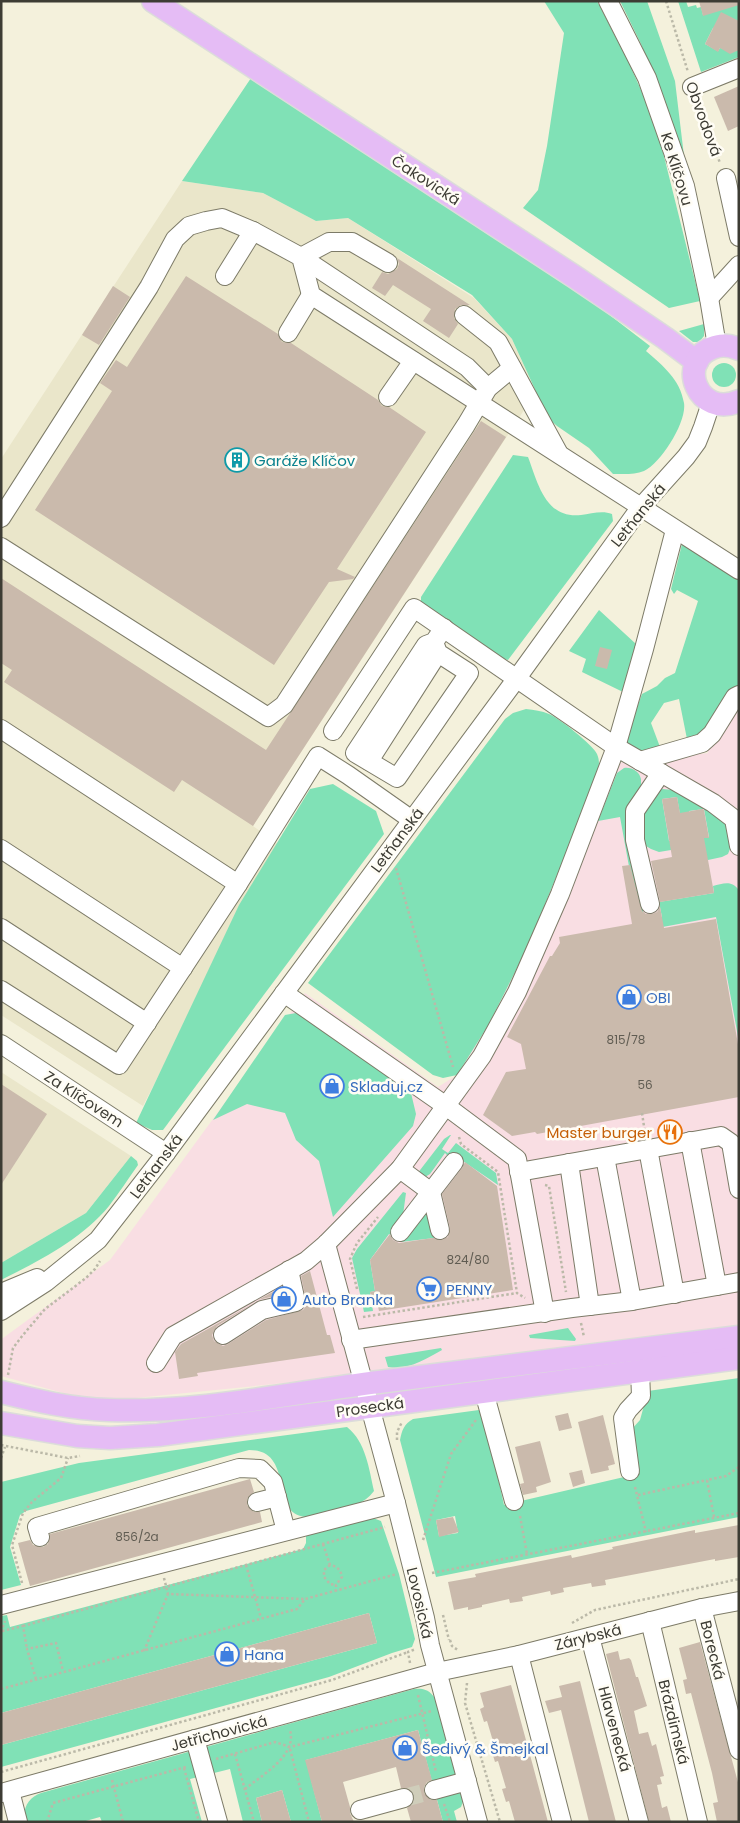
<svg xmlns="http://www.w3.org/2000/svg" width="740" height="1823" font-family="Poppins,sans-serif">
  <rect width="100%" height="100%" fill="#f4f1dc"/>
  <polygon fill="#f9dee3" points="739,686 739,1326 374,1374 96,1402 1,1376 1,1340 3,1338 110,1260 305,993 438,1087 457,1075 489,1024 526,950 596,781 600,767 623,762 708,753 703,732 729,691"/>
  <g fill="#eae6ca">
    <polygon points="182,181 263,193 316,221 348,218 474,298 512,339 539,399 526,407 253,826 277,843 143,1106 1,1015 1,459"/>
    <polygon points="1,1072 131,1156 86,1213 1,1263"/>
  </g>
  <g fill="#80e1b6" fill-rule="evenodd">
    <polygon points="544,1 597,1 629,63 656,124 700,301 669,308 523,208 538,190 547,146 564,33"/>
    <polygon points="620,1 647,1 675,81 684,156 641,44"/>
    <polygon points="678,1 686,1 688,7 696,5 697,8 701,7 703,15 739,1 739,21 713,28 705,44 718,51 720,48 739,50 739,57 701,72"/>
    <path d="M251,78L590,300L650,346L646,351C663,366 680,379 684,403C687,422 661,463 644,471C635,475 623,474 613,474L589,448L557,426L548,418L512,339L472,295L348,218L316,221L263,193L182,181Z"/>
    <polygon points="704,324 704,336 699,342 693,342 679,331"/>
    <circle cx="724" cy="375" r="12"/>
    <path d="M513,455L528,457C538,483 545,519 581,515C591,514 602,510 612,514L613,521L508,660L501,658L421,603V597Z"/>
    <polygon points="682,544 739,580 739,686 729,691 703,732 687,739 679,699 664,703 651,723 660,747 644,752 643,750 635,750 627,746 625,740 642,694 657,686 665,678 675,673 698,601 677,590 674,594 671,589"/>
    <polygon points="599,610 636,644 623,692 582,672 586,659 569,651"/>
    <path d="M526,709C534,710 542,711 549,714C559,718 593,745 597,754C601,763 598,772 596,781L526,950L489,1024L457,1075L443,1078L433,1075L308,983L505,719L513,713Z"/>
    <path d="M624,768C632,767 639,771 641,779L642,906L645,921L662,917L659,902L714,893L713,886C722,884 731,880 738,889L739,1042L716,917L652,929L638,916L620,817L598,821L617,773Z"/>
    <polygon points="333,784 376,811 384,834 163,1130 152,1130 136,1123 239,905 310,789"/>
    <path d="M662,789L674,790L721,817L727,828L730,849L728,854L722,857L708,860L683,848L659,852L651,849L646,846L642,839L643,808L655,794ZM677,797L684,838L669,841L662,799ZM704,809L709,837L694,840L689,811Z"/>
    <polygon points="296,1013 306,1017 411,1093 416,1114 413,1126 333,1217 319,1161 296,1140 285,1113 247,1104 213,1120 285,1015"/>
    <polygon points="450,1135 451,1135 442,1149 448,1153 456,1143 496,1173 498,1185 451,1153 448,1156 445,1153 430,1174 425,1177 417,1174 444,1139"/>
    <path d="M131,1156L137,1161L138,1165C128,1179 119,1193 109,1206C81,1240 39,1261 1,1280V1263L86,1213Z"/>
    <polygon points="403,1192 406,1193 403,1215 391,1235 389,1234 370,1260 375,1291 370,1292 373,1311 364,1312 352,1258 357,1249"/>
    <polygon points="428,1210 430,1210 434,1238 401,1242 400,1240"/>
    <polygon points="568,1328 576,1339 575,1341 530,1338 529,1335"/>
    <path d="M441,1348L442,1350C426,1359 407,1371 388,1367L385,1357Z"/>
    <path d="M739,1378V1517L436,1577L400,1440C402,1430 404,1424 413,1419L479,1410L484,1415L504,1505L637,1474L631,1430L640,1420L648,1391ZM455,1516L458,1533L439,1536L436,1520Z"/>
    <path d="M347,1427C366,1442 369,1469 374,1491C364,1504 352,1506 337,1510C327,1512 316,1517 306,1517C268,1514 296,1450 249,1450L26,1511L20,1515L10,1547L21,1585L1,1590V1482L79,1463Z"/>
    <polygon points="373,1518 381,1521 399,1574 415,1639 412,1647 392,1653 329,1677 1,1767 1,1745 377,1643 369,1613 1,1713 1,1616 7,1615 10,1627 303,1549 306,1543 306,1533"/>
    <path d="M414,1689C424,1688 429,1690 435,1698L460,1792L464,1799L461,1807L454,1811L457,1822H443L418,1730L306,1760L322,1822H291L282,1790L256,1798L262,1822H243L230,1769L190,1779L202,1822H102L100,1817L82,1822H25C22,1808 29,1797 41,1793Z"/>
  </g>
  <g fill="#cabaac">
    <polygon points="699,1 739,1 739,5 703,16"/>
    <polygon points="721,12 739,21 739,50 730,54 720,48 718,52 705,44"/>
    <polygon points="739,86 739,126 728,131 714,97"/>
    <polygon points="397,258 470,305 461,305 455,309 454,318 458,324 449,338 423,321 431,309 393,285 385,296 372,288 382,272 388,274 397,269 399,264"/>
    <polygon points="186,276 278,334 282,342 291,343 378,400 382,406 389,407 426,432 337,569 355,577 353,579 329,582 274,665 35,510 112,391 100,383 116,360 127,367"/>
    <polygon points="113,286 130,297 99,345 82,335"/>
    <polygon points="481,421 506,437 253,826 182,780 174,792 4,682 12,670 1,663 1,578 266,750"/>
    <polygon points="600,647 612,650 607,669 595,666"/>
    <polygon points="677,797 680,813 702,809 704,810 709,838 704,838 714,893 660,902 651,861 672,857 662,799"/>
    <polygon points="630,865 642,911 646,914 652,914 657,912 660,907 664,928 716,919 739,1050 739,1097 537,1134 535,1132 512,1136 483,1115 506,1072 526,1069 521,1044 507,1037 550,956 552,956 560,943 559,937 632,924 622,866"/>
    <polygon points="1,1084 47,1114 1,1185"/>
    <polygon points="465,1162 497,1186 513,1290 379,1311 377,1302 372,1303 370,1292 375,1291 370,1260 390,1234 393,1240 399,1243 433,1238 442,1240 448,1237 450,1228 442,1194 462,1168"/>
    <polygon points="310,1271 327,1335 330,1335 335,1353 197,1373 198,1376 179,1379 175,1352 181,1344 254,1303 217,1326 212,1335 214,1341 223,1346 228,1344 266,1320 303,1310 306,1306 306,1300 301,1276"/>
    <polygon points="282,1287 283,1294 258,1300"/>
    <polygon points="568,1413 572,1428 559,1431 555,1416"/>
    <polygon points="603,1415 615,1464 608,1466 609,1470 591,1474 578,1422"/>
    <polygon points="540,1441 551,1482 536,1487 537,1492 523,1495 520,1484 524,1483 515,1447"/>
    <polygon points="582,1470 585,1483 573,1487 569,1473"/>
    <polygon points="250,1479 254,1492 247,1499 247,1505 254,1512 260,1512 262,1522 30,1586 18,1543 30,1540 33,1545 43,1547 48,1544 50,1534"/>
    <polygon points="453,1517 459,1532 439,1537 436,1520"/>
    <polygon points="739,1525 739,1557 715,1561 715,1559 605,1580 606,1585 592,1587 591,1583 563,1588 564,1592 551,1595 550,1591 522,1597 523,1601 510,1603 509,1599 482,1605 482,1607 468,1610 468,1607 454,1610 448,1582 476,1577 475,1574 571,1555 572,1558 613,1549 612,1547 695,1530 695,1533"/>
    <polygon points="369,1613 377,1643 1,1745 1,1713"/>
    <polygon points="700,1642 739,1786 739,1822 717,1822 713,1803 718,1802 712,1773 691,1693 686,1694 683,1680 687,1679 679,1648"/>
    <polygon points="618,1651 620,1660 629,1658 631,1660 636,1677 638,1677 647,1706 634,1711 639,1734 648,1732 652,1746 656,1744 664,1776 660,1777 662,1784 657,1785 662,1808 667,1806 671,1822 649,1822 606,1654"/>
    <polygon points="580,1681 592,1729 616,1822 589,1822 561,1710 549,1713 545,1701 562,1697 559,1686"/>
    <polygon points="511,1685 533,1766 548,1822 515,1822 509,1801 506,1802 502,1789 506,1788 498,1761 495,1762 491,1749 495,1748 487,1721 484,1722 480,1709 484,1707 480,1693"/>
    <polygon points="418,1730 432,1780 427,1782 424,1787 424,1793 431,1800 437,1800 443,1822 411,1822 407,1808 414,1801 414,1795 407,1788 401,1788 396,1767 343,1782 350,1807 350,1813 354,1822 322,1822 305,1760"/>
    <polygon points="282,1790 291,1822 262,1822 256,1798"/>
  </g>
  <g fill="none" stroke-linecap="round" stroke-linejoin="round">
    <polyline stroke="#cfcdba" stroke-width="18" stroke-dasharray="18 9" stroke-linecap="butt" points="404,1798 434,1790"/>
    <g stroke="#7d7b68" stroke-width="20">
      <g id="minor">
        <polyline points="608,1 647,78 685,186 709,298 717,346"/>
        <polyline points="692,87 739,68"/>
        <polyline points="726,178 739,237"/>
        <polyline points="388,263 352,242 329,242 301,257 467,367 488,388"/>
        <polyline points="225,276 253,231"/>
        <polyline points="709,298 739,265"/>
        <polyline points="464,315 498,342 558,452"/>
        <polyline points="288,333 311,295"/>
        <polyline points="388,397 413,361"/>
        <polyline points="1,518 149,287 175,239 189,226 206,221 222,218 253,231 301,257 311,295 739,570"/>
        <polyline points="1,547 268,717 284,705 466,425 488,388 512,368"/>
        <polyline points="434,642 438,653 469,673 397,778 355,753 426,645 434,642 444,628"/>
        <polyline points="1,729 238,884"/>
        <polyline points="333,731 414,608 616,747 713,803 734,819 739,846"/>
        <polyline points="369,761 438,653"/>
        <polyline points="640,761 702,743 712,734 735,697 739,695"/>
        <polyline points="1,849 183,968"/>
        <polyline points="650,904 635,840 635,811 661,773"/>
        <polyline points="1,928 147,1023"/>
        <polyline points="1,990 119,1065 238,884 318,756 348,775 412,820"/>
        <polyline points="284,993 446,1106 517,1159 545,1313"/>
        <polyline points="1,1044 166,1153"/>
        <polyline points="690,1141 717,1286"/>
        <polyline points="648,1149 675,1294"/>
        <polyline points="605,1157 632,1301"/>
        <polyline points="569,1163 590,1306"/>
        <polyline points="400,1169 431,1192 440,1230"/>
        <polyline points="519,1172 721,1136 731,1143 739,1189"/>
        <polyline points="400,1232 454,1162"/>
        <polyline points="326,1244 396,1503 425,1618 430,1645 478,1822"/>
        <polyline points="1,1293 37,1278"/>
        <polyline points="1,1311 46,1282 98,1240 166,1153 517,678 640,508 686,457 697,442 703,427 711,403"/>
        <polyline points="223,1335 262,1310 296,1302 289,1270"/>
        <polyline points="351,1340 572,1308 632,1301 739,1282"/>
        <polyline points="156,1363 173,1336 306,1261 326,1244 400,1169 482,1056 517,992 560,894 616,747 644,649 675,530"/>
        <polyline points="484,1392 514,1501"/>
        <polyline points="630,1471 623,1418 628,1410 641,1396 640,1371"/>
        <polyline points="257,1502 277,1497"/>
        <polyline points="40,1537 37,1527 239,1468 260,1469 273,1482 286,1531"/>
        <polyline points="1,1605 396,1503"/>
        <polyline points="702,1608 739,1750"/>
        <polyline points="650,1621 698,1822"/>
        <polyline points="590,1637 639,1822"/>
        <polyline points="519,1655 562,1822"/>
        <polyline points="195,1739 218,1822"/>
        <polyline points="434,1790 467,1781"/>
        <polyline points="10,1791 18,1822"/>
        <polyline points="1,1793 437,1672 519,1655 702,1608 739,1601"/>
        <polyline points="360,1810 404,1798"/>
      </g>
    </g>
    <g stroke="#dcdcda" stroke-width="25">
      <g id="major">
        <polyline points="153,1 575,277 665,338 697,362"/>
        <path d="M739,349C730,345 721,344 712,348C676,362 698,419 739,401"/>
        <path d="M1,1392C37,1401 72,1409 109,1410C200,1413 289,1393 379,1382C499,1366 619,1352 739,1337"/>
        <polyline points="1,1423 77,1436 110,1438 158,1435 739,1358"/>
      </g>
    </g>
    <g stroke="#bbb9a8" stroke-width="2.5" stroke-dasharray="2.5 2.5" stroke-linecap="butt">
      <polyline points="666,1 688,72"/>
      <polyline points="698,103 720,163"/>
      <polyline points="396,868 453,1067"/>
      <polyline points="642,1113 645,1133"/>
      <polyline points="459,1137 461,1144 498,1172 517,1293 525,1298"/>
      <polyline points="545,1185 549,1186 566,1292"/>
      <polyline points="357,1289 350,1259 357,1243 378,1217"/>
      <polyline points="363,1317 517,1293"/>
      <polyline points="581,1323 584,1337"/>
      <polyline points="8,1375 13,1348 23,1335 45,1309 86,1278 95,1269 100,1261"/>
      <polyline points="397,1440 397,1432 402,1422"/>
      <polyline points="1,1445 68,1458 80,1456"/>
      <polyline points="1,1458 5,1447"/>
      <polyline points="635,1487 646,1532"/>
      <polyline points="638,1495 707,1480"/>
      <polyline points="520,1516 527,1554"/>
      <polyline points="714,1517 707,1480 726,1476 739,1467"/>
      <polyline points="423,1540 451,1454 476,1420"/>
      <path d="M323,1544L330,1565C337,1566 341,1570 342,1577L336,1585V1591"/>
      <polyline points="246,1565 261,1618"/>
      <polyline points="330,1565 324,1570 324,1577 330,1584 336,1585"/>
      <polyline points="432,1573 739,1513"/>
      <polyline points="164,1578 168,1594"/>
      <polyline points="22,1583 12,1545 23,1513 32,1502 61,1478 68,1458"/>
      <polyline points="443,1615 449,1640"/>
      <polyline points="572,1623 595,1610 739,1579"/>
      <polyline points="23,1626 385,1527"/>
      <polyline points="2,1631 23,1626 27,1649"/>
      <polyline points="1,1632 5,1621"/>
      <polyline points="450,1640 452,1646 459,1651"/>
      <polyline points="144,1651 168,1594 305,1599"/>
      <polyline points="410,1663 408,1652 416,1649"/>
      <polyline points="36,1679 27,1649 56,1643 63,1671"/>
      <polyline points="467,1683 465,1703 500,1822"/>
      <polyline points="1,1689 297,1609 305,1599 397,1574"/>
      <polyline points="418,1695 436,1772"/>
      <polyline points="290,1749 309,1822"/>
      <polyline points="235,1754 254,1822"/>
      <polyline points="216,1759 275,1742 290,1747 432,1711"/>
      <polyline points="184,1768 199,1822"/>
      <polyline points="1,1772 332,1680 408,1652"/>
      <polyline points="112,1780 123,1822"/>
      <path d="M245,1789C263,1774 297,1756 290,1730"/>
      <polyline points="444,1804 450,1822"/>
      <polyline points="47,1822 53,1803 186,1767"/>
    </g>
    <use href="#minor" stroke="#fff" stroke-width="18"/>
    <use href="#major" stroke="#e5bcf5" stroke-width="22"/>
  </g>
  <defs>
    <g id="building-ring" transform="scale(1.25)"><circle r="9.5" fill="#fffdf5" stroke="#0f9aa8" stroke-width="1.5"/><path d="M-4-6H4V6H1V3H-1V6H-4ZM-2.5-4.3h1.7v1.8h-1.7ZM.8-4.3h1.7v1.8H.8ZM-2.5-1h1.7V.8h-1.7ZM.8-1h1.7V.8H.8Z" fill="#0f9aa8"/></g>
    <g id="shop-ring" transform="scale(1.25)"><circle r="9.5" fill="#fffdf5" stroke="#3f7fe0" stroke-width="1.5"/><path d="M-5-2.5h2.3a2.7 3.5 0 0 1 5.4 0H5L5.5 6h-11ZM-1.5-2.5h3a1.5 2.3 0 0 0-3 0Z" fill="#3f7fe0"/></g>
    <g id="restaurant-ring" transform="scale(1.25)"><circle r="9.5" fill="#fffdf5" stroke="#e8710a" stroke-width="1.5"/><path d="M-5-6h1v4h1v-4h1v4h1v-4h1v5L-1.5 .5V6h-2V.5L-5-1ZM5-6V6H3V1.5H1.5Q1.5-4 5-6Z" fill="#e8710a"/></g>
    <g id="supermarket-ring" transform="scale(1.25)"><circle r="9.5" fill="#fffdf5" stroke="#3f7fe0" stroke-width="1.5"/><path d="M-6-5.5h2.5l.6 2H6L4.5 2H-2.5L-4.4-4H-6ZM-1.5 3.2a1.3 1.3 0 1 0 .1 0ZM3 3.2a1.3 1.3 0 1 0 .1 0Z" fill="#3f7fe0"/></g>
  </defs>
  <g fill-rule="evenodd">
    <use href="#building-ring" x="237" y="460"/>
    <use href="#shop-ring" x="629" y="997"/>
    <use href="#shop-ring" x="332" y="1086"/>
    <use href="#restaurant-ring" x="670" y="1132"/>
    <use href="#supermarket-ring" x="429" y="1289"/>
    <use href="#shop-ring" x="284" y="1299"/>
    <use href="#shop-ring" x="227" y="1654"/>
    <use href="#shop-ring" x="405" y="1748"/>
  </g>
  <g text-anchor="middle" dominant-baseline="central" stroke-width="5" stroke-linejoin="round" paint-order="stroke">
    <g font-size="12" fill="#605c52">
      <text x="626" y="1039">815/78</text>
      <text x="645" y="1084">56</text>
      <text x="468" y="1259">824/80</text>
      <text x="137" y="1536">856/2a</text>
    </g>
    <g font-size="15" fill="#3d3c34" stroke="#fffdf5">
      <text transform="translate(704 119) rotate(70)">Obvodová</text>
      <text transform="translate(677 169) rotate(73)">Ke Klíčovu</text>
      <text transform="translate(426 180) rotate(33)">Čakovická</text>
      <text transform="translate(638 515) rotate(-51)">Letňanská</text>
      <text transform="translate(397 840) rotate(-53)">Letňanská</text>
      <text transform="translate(84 1099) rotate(33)">Za Klíčovem</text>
      <text transform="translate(156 1166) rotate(-53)">Letňanská</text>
      <text transform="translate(370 1407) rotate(-8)">Prosecká</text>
      <text transform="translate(420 1603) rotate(77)">Lovosická</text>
      <text transform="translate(588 1637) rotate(-14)">Zárybská</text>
      <text transform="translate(713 1650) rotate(76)">Borecká</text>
      <text transform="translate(674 1722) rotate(76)">Brázdimská</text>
      <text transform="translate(615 1729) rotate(75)">Hlavenecká</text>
      <text transform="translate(219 1733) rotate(-15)">Jetřichovická</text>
    </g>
    <g font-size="15" fill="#0d838f" stroke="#fffdf5" text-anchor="start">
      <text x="254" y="460">Garáže Klíčov</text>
    </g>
    <g font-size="15" fill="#366cbe" stroke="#fffdf5" text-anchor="start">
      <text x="646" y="997">OBI</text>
      <text x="350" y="1086">Skladuj.cz</text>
      <text x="446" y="1289">PENNY</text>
      <text x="302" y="1299">Auto Branka</text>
      <text x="244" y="1654">Hana</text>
      <text x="422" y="1748">Šedivý &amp; Šmejkal</text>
    </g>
    <g font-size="15" fill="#c56008" stroke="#fffdf5" text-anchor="end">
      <text x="652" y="1132">Master burger</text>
    </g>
  </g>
  <rect width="740" height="1823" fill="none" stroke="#3d3c34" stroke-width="5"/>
</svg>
